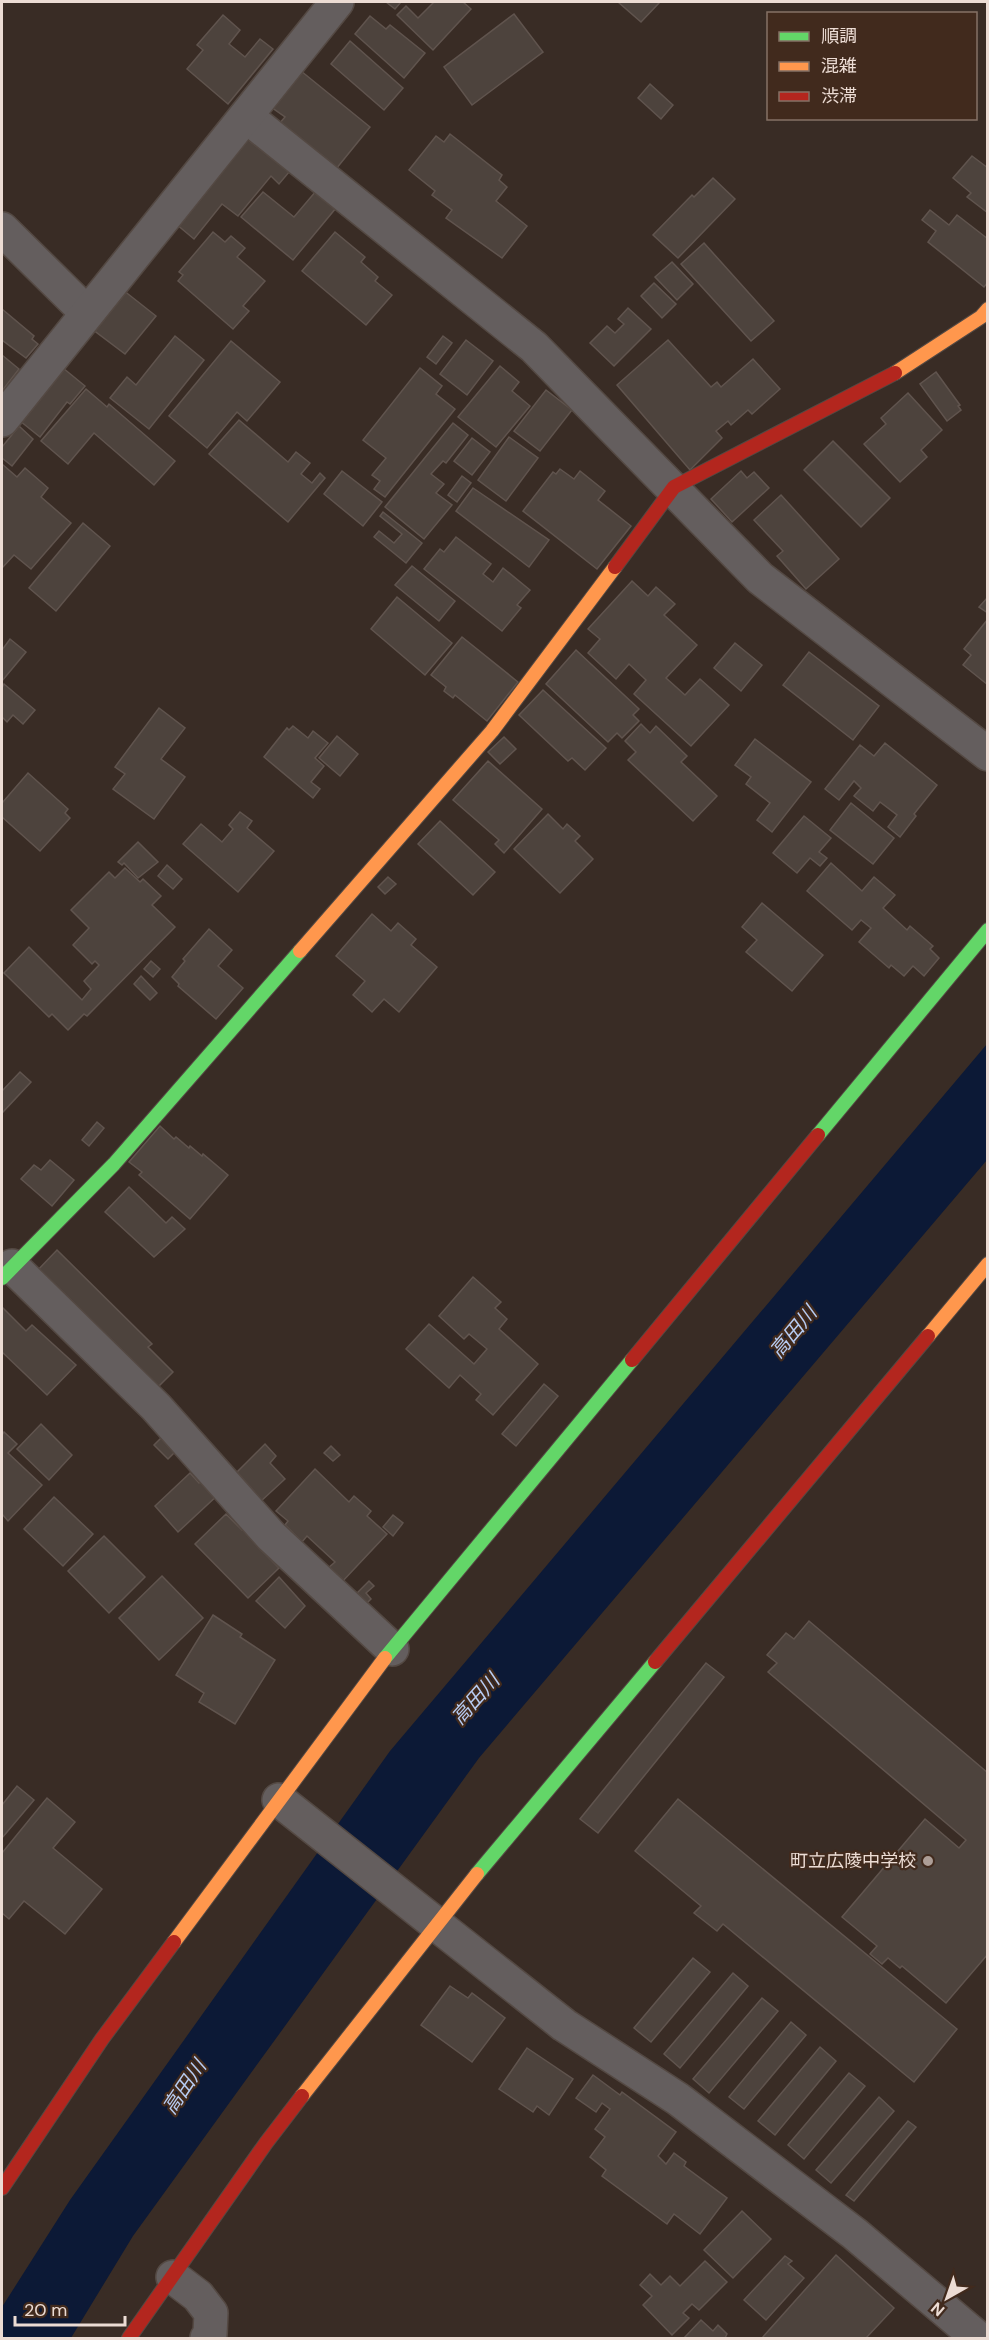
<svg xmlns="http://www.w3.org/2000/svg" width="989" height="2340" font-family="'DM Sans','Noto Sans JP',sans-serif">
  <rect width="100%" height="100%" fill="#392c25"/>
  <polygon fill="#0c1936" points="987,1044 987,1160 479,1758 133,2236 71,2338 2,2338 2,2307 70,2200 390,1751"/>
  <g fill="#4d433d" stroke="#60544e" stroke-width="1.5">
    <polygon points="386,2 401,2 395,9"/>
    <polygon points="434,2 463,2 471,9 433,50 397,15 406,6 418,18"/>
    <polygon points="618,2 660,2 641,22"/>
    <polygon points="514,14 543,52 472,105 444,67"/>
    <polygon points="223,15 240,30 229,44 245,57 260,39 273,49 228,104 187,69 203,50 197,45"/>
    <polygon points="370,16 386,29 390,25 425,53 404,78 355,34"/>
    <polygon points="350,41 403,88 384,110 331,64"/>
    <polygon points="301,71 370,127 336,169 279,124 285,117 271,107"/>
    <polygon points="650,84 673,105 661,119 638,98"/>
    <polygon points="450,134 502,175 499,180 507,187 496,201 527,226 502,258 446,218 452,210 432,195 435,191 409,170 436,136 444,142"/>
    <polygon points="247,139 290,171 279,184 271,176 238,216 222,204 194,239 176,224"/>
    <polygon points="972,156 988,168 988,213 967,197 971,193 953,178"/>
    <polygon points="713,178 735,199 678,258 653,235 692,195 694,197"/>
    <polygon points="316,191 336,208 293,260 241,217 263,192 294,217"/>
    <polygon points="930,210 949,225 957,215 988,239 988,282 984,287 928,242 936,231 922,220"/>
    <polygon points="213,232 225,242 231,236 245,248 237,257 265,281 243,306 249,311 233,329 178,281 183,275 179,272"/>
    <polygon points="335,232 365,257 361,262 378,277 375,281 392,295 366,325 302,271"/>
    <polygon points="704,243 774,321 751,341 681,264"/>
    <polygon points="672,262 693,284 677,300 655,277"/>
    <polygon points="654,283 676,304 662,318 641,296"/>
    <polygon points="123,290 156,316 125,354 92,329"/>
    <polygon points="628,308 651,329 614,366 590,343 607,326 615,333 624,324 618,319"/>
    <polygon points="2,309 34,336 32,339 38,344 26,358 2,340"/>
    <polygon points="175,336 204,360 149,429 110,398 127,377 136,385"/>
    <polygon points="443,336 452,343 436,364 427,357"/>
    <polygon points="466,340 493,361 467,395 440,374"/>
    <polygon points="668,340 711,387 717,382 721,387 753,359 780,389 752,414 748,410 731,425 728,421 716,431 722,438 690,470 617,385"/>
    <polygon points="231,341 280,382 247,421 237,412 207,448 169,416"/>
    <polygon points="2,355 19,369 2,391"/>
    <polygon points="500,366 519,382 512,391 530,406 496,447 458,417"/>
    <polygon points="63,368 85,386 70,404 67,402 40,437 20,421"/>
    <polygon points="420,368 442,386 436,394 455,409 385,497 374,489 380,481 372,475 386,458 363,440"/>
    <polygon points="936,372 960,405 958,406 961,410 947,421 920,384"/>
    <polygon points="86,389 107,407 109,404 175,461 154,485 94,433 68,464 41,441"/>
    <polygon points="546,390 572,410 540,451 514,431"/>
    <polygon points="908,393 942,430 921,450 927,457 900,482 864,444 886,424 881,418"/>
    <polygon points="239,420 288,462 296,452 310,463 301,474 312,483 320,473 325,478 288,522 209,454"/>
    <polygon points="453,423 468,435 446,463 443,461 431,474 444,484 436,493 452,505 424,539 385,507"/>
    <polygon points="19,426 33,439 12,466 2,458 2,447"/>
    <polygon points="509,437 538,458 506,501 478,480"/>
    <polygon points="472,438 490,452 472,475 454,461"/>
    <polygon points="833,441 890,498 861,527 804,470"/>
    <polygon points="2,464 17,477 25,468 48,488 41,497 71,523 31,569 14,555 3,567 2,566"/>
    <polygon points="560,469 574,479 580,471 605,491 598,500 631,526 597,569 523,511 553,472 556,474"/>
    <polygon points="342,471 382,502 363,526 324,494"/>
    <polygon points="741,471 747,478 754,472 769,488 732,522 711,499"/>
    <polygon points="462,476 471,483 457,502 448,495"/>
    <polygon points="473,488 549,540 529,567 456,511"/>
    <polygon points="781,495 839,559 806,589 777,556 783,551 754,520"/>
    <polygon points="383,512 422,543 406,563 374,537 379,531 394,543 402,534 380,516"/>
    <polygon points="83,523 110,546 56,611 29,588"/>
    <polygon points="456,537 491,564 483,574 493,582 503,568 530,590 517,605 521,608 502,631 424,569 440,549 444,552"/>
    <polygon points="412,566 455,601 439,621 395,585"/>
    <polygon points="632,581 648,596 656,587 675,604 664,615 697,645 666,678 685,695 700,679 729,705 691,746 634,694 646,680 629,664 616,679 588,653 600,639 588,629"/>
    <polygon points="397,597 452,643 425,675 371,629"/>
    <polygon points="988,597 988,613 979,607"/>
    <polygon points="988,619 988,685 963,665 971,655 964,649"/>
    <polygon points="462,637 518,682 487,721 455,695 453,698 444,691 446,687 431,675"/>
    <polygon points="10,639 26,652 2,681 2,650"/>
    <polygon points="735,643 762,665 741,691 714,668"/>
    <polygon points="576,650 639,709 633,715 639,721 622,738 617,733 608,742 546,684"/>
    <polygon points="809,652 879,706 853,740 783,685"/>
    <polygon points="4,684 35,710 23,724 13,715 7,722 2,717 2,688"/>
    <polygon points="543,690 606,748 585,770 572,758 568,761 519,715"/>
    <polygon points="159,708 185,728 161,759 185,777 154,819 113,789 125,774 115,767"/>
    <polygon points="641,724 650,733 656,726 687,756 681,762 717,796 693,821 628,760 636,752 625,741"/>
    <polygon points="293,726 308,738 313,731 328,743 315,758 324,766 311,782 320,789 313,798 264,757 287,728 289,730"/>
    <polygon points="337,736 358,754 340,776 319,758"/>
    <polygon points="504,737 516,749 500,764 488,752"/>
    <polygon points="755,739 811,782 772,832 757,820 770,803 746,784 751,777 735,765"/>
    <polygon points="885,743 937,785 914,814 916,816 900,837 888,827 897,815 880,802 873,811 854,796 861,788 854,781 839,800 825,789 860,745 874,756"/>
    <polygon points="488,761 542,809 504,853 495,844 499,840 453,800"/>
    <polygon points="28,773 68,809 65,813 70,818 40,851 2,817 2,803"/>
    <polygon points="851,803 894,838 873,864 830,830"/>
    <polygon points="240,812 252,821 247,828 274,851 238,892 183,844 201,824 222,842 233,829 229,825"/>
    <polygon points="548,814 563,829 567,824 580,836 575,841 593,859 560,893 514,849"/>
    <polygon points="804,816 831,838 819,852 827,858 820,866 810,858 797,873 773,853"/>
    <polygon points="440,821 495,872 473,895 418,844"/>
    <polygon points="138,842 158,862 138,878 124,863 122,865 118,862"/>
    <polygon points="831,863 862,891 874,877 895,895 883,908 907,930 910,926 933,946 930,949 939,958 924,976 913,966 904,976 891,965 889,968 859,942 871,928 861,920 852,930 807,891"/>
    <polygon points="167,865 182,879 173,889 158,876"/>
    <polygon points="125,868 140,882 143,879 161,896 152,905 175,927 87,1016 84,1014 68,1030 52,1014 49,1017 4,973 29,947 82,1000 91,989 84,981 99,965 95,961 92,964 73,945 89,928 71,910 109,872 115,878"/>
    <polygon points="388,877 396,884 385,894 378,887"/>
    <polygon points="762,903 823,955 792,991 746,952 757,940 742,927"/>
    <polygon points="372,914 391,931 398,923 416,939 411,945 437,967 399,1012 384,999 372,1012 353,995 365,981 336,956"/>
    <polygon points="209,929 232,950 218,966 243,988 216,1019 178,986 179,984 172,977 185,961 183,959"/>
    <polygon points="151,961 160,969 153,977 144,969"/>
    <polygon points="141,976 157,993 150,1000 134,984"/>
    <polygon points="20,1072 31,1082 2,1113 2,1091"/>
    <polygon points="97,1122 104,1128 89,1146 82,1140"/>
    <polygon points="160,1126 174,1139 176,1137 189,1148 190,1146 202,1156 203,1154 228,1175 190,1219 139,1175 142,1172 129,1162"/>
    <polygon points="50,1160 74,1180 52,1206 21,1179 34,1165 41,1170"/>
    <polygon points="129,1187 166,1223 172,1217 185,1229 154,1257 105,1212"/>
    <polygon points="57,1250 152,1344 148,1347 173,1372 154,1391 35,1273"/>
    <polygon points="473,1277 501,1302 495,1308 507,1319 499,1329 538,1364 493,1415 476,1400 481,1394 460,1375 449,1388 406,1349 429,1324 474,1364 487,1349 469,1334 464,1339 439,1316"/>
    <polygon points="2,1307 26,1331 32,1325 76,1365 47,1395 2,1352"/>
    <polygon points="544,1384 558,1396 516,1446 502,1434"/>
    <polygon points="41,1424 72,1455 49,1480 17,1449"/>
    <polygon points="4,1432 17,1444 8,1453 42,1485 8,1521 2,1514 2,1435"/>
    <polygon points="162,1437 176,1451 168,1459 154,1445"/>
    <polygon points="265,1444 276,1456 270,1463 285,1479 260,1502 234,1475"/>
    <polygon points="331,1446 340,1455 333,1461 324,1453"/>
    <polygon points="315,1469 349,1502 354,1496 371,1511 367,1516 387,1534 341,1583 327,1569 335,1562 307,1536 302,1542 285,1525 288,1521 276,1511"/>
    <polygon points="190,1473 199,1483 206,1477 220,1493 178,1532 155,1506"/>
    <polygon points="54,1497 93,1534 63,1566 24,1529"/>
    <polygon points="226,1514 242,1530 246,1526 252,1540 279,1568 248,1598 195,1544"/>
    <polygon points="393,1515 403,1523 393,1536 383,1527"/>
    <polygon points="104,1536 145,1577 109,1613 68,1571"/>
    <polygon points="162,1576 203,1618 159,1660 119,1618"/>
    <polygon points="279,1577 305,1606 285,1628 256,1601"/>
    <polygon points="369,1581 374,1586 366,1593 371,1599 366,1604 350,1600"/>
    <polygon points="213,1615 242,1634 240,1637 275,1660 235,1724 199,1702 204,1693 176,1675"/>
    <polygon points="809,1621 988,1773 988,1954 946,2003 902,1966 900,1968 888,1958 882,1964 870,1954 877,1946 842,1917 925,1819 959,1848 966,1840 768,1672 777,1663 767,1655 786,1633 794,1639"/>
    <polygon points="706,1663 724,1677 598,1833 580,1819"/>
    <polygon points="17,1786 34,1800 2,1838 2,1805"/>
    <polygon points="47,1798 75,1822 53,1848 102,1889 65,1934 24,1901 9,1919 2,1913 2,1853"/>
    <polygon points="678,1799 957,2029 914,2082 723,1924 717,1931 694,1913 701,1906 635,1851"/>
    <polygon points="693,1958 710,1972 651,2042 634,2028"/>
    <polygon points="733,1973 748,1986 680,2068 664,2054"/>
    <polygon points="450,1986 468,1998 472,1993 505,2018 472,2062 421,2025"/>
    <polygon points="762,1998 778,2011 709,2093 693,2079"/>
    <polygon points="791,2022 806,2035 744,2109 729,2097"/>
    <polygon points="820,2047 836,2061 775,2135 758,2121"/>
    <polygon points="527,2048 573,2079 549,2115 537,2106 533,2112 499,2089"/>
    <polygon points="849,2073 865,2086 804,2159 788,2145"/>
    <polygon points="593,2075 620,2095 622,2092 676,2132 658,2156 666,2164 674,2153 686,2162 684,2166 727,2198 700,2234 674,2214 667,2224 602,2176 606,2170 590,2157 605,2137 595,2129 610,2109 602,2103 596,2112 576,2098"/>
    <polygon points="879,2097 894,2111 831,2183 816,2170"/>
    <polygon points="908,2121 916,2127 854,2201 846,2195"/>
    <polygon points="742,2211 771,2239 733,2278 704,2250"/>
    <polygon points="836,2255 894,2308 866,2338 762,2338"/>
    <polygon points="785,2256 792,2261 788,2264 804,2278 766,2320 744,2300"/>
    <polygon points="705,2261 727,2282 699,2310 692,2304 683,2313 689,2318 672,2335 643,2305 652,2296 640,2285 650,2274 661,2285 670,2276 680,2286"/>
    <polygon points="701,2320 713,2331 718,2325 727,2334 725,2338 684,2338"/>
  </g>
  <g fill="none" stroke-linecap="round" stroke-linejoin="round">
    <g stroke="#544943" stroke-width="36">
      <g id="street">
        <polyline points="246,116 534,347 760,578 988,754"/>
        <polyline points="2,229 86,312"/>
        <polyline points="2,420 337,2"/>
        <polyline points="12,1266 156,1407 271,1536 392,1649"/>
        <polyline points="279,1800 564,2025 678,2099 855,2234 978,2338"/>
        <polyline points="173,2277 198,2296 211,2313 210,2334 207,2338"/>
      </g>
    </g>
    <g stroke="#544943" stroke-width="16">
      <g id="fast">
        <polyline points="818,1135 988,930"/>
        <polyline points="2,1278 114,1164 300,951"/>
        <polyline points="385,1658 632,1360"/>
        <polyline points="477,1874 655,1662"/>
      </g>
    </g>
    <g stroke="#544943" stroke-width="16">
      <g id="slow">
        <polyline points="895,373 981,317 988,309"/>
        <polyline points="300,951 492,731 615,567"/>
        <polyline points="928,1336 988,1264"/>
        <polyline points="174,1942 385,1658"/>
        <polyline points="302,2096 477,1874"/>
      </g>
    </g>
    <g stroke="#544943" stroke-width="16">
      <g id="jam">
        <polyline points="615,567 674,487 895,373"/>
        <polyline points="632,1360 818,1135"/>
        <polyline points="655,1662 928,1336"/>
        <polyline points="2,2188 102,2039 174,1942"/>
        <polyline points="129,2338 266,2143 302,2096"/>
      </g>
    </g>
    <use href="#street" stroke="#645e5e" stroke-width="33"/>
    <use href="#fast" stroke="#63d668" stroke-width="14"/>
    <use href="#slow" stroke="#ff974d" stroke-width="14"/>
    <use href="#jam" stroke="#b3261e" stroke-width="14"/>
  </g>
  <circle fill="#ad9e97" stroke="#412a1d" stroke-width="2" cx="928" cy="1861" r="6"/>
  <g text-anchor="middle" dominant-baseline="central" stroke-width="4.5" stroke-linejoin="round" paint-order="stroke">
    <g font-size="18" fill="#ecdcd4" stroke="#412a1d" text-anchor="end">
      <text x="916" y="1861">町立広陵中学校</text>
    </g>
    <g font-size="20" font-style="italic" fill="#b7ccf3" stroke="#412a1d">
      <text transform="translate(793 1332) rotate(-50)">高田川</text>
      <text transform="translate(475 1699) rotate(-48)">高田川</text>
      <text transform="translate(184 2087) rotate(-56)">高田川</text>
    </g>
  </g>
  <rect width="989" height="2340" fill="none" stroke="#ecdcd4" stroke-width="6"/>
  <rect x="767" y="12" width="210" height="108" fill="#412a1d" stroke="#857166" stroke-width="1.5"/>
  <rect x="779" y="32" width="30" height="9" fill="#63d668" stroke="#857166" stroke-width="1.5"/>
  <text x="821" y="42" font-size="18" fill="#ecdcd4">順調</text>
  <rect x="779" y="62" width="30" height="9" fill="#ff974d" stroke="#857166" stroke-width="1.5"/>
  <text x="821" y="72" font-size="18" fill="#ecdcd4">混雑</text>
  <rect x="779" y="92" width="30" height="9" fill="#b3261e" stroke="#857166" stroke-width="1.5"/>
  <text x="821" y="102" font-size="18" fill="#ecdcd4">渋滞</text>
  <g transform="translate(947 2298) rotate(220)" stroke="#412a1d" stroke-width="4.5" paint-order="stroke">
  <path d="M0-4.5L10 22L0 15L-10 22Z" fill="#ecdcd4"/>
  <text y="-9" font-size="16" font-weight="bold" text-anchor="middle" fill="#ecdcd4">N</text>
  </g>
  <path d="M15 2316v9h110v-9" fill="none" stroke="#ecdcd4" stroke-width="3"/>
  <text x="24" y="2316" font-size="18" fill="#ecdcd4" stroke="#412a1d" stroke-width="4.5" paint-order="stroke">20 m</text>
</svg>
